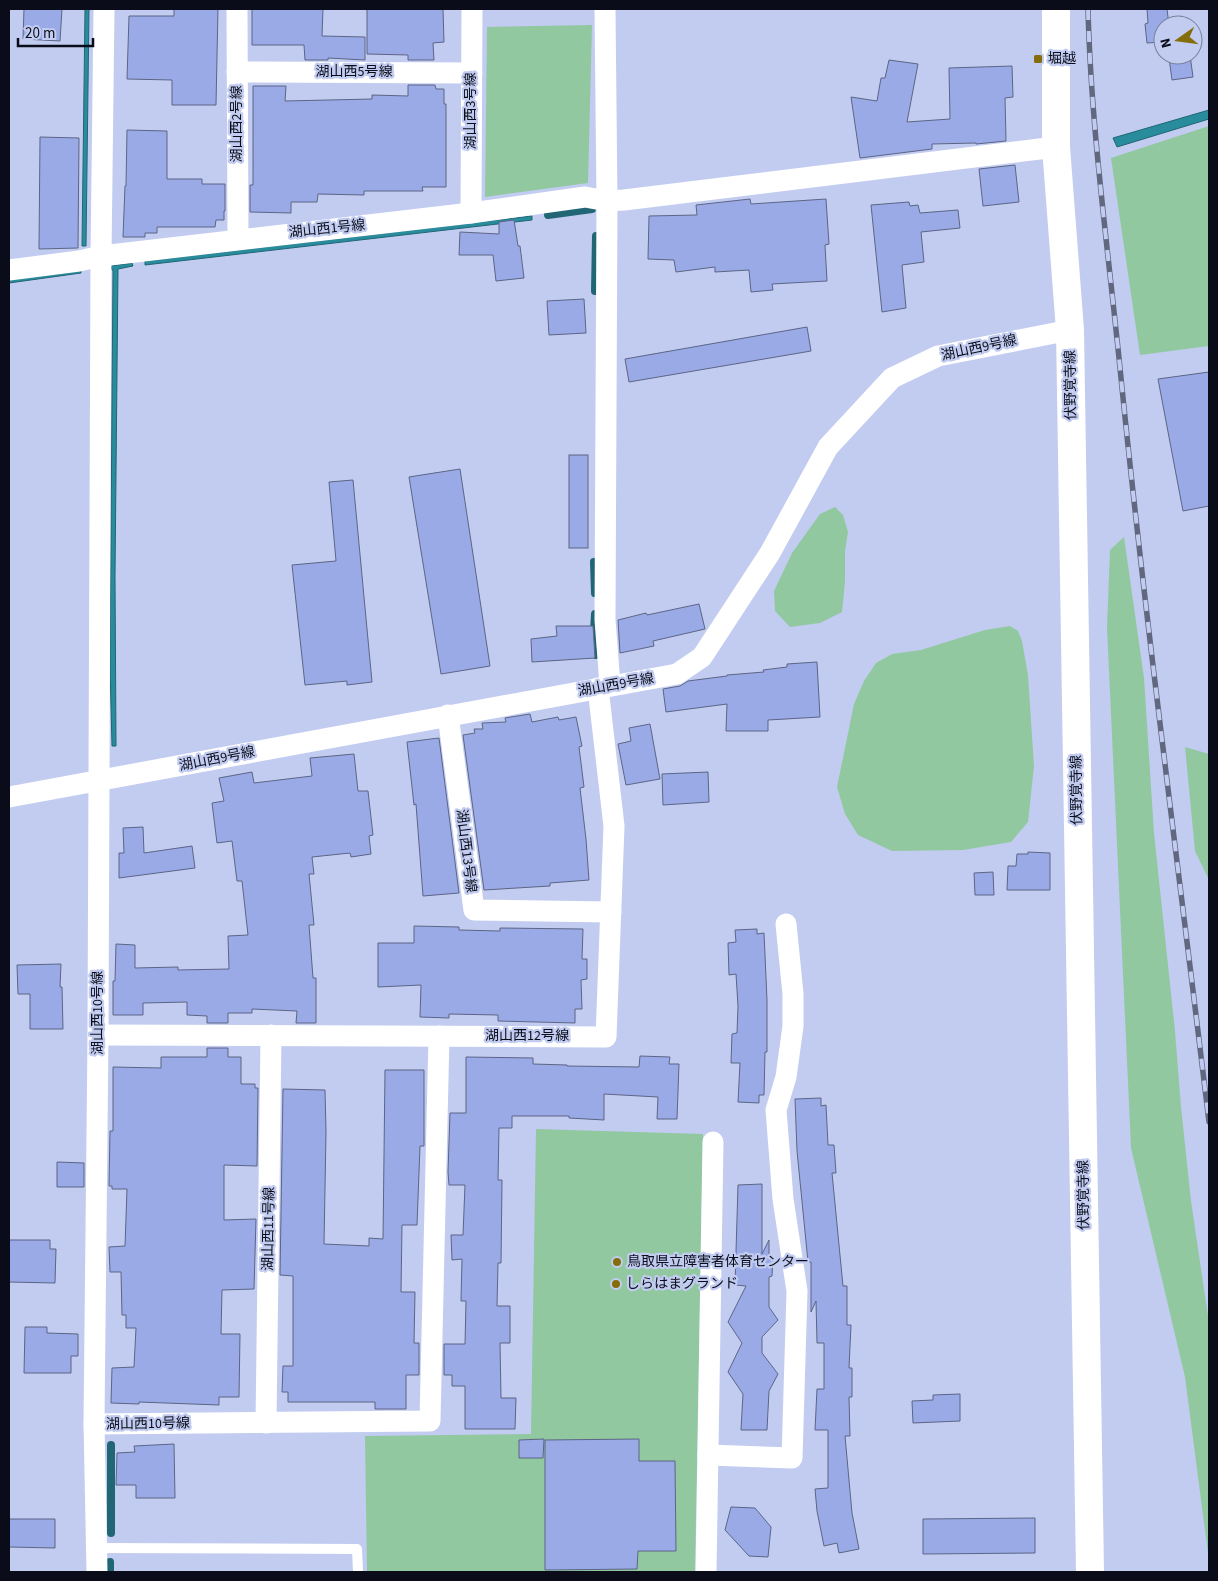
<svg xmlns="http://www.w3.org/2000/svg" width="1218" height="1581" font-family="'Source Sans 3','Noto Sans JP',sans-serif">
  <rect width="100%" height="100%" fill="#c2ccf1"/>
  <g fill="#91c8a0">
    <polygon points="592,25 588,183 485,197 487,27"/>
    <polygon points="1209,126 1209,346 1140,355 1111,158"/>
    <polygon points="835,507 843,515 848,532 845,551 845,582 842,612 820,623 790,627 775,611 774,591 792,553 820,514"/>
    <polygon points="1124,537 1144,678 1154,833 1175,1031 1181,1107 1191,1201 1209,1323 1209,1561 1185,1377 1131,1148 1107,627 1110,550"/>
    <polygon points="1010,626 1018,631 1022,641 1028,675 1034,766 1028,822 1011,842 963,850 892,851 858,835 845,814 837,787 854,704 864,681 876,663 892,654 921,650 985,630"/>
    <polygon points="1185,747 1209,754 1209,880 1195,851"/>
    <polygon points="536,1129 703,1134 695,1572 367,1572 365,1436 531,1434"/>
  </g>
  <g fill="#298c9d" stroke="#206675">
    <polygon points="85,9 89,9 86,246 82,246"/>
    <polygon points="1209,110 1209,119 1117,147 1113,138"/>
    <polygon points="532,216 532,220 145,265 145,261"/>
    <polygon points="132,263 133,266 118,269 115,576 116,746 112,746 110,666 113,270 112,270 111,266"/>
    <polygon points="81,270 81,273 9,283 9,279"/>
  </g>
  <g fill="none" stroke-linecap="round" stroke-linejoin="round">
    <g stroke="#206675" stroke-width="8">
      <polyline points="548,215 592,209"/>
      <polyline points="595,291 596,236"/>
      <polyline points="594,562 595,593"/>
      <polyline points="594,632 595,614"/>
      <polyline points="595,637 596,655"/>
      <polyline points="111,1533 111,1445"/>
      <polyline points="110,1562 110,1572"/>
    </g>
  </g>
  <g fill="#99aae7" stroke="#5c6585">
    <polygon points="24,9 62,9 60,41 23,39"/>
    <polygon points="174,9 218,9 216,105 172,105 172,80 127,79 129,16 174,16"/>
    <polygon points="252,9 323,9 322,36 365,37 365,60 328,58 328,60 305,60 304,45 252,45"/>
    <polygon points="367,9 443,9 444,42 433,43 434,60 408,60 408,55 367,54"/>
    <polygon points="1147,9 1167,9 1169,25 1163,25 1163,42 1147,43 1145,24 1148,23"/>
    <polygon points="1190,55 1193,77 1172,80 1169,58"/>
    <polygon points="889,60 918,64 907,122 950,119 949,68 1012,66 1013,97 1005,98 1006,141 976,144 976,143 932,144 932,149 860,158 851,97 877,101 881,78 885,78"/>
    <polygon points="408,85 435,85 436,89 444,89 444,104 446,104 446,187 422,187 423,191 364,191 364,195 318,194 317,202 291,202 291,213 250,212 250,185 253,185 253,86 286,86 285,101 372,99 372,95 408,96"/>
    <polygon points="127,130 167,131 167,179 202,179 202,184 225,184 225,211 224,211 224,220 216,220 215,227 157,227 157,233 145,233 145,237 123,237 125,186 126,186"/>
    <polygon points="40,137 79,138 78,248 39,249"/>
    <polygon points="1015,165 1019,202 983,206 979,169"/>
    <polygon points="750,199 751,204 826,199 829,244 825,245 827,281 772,284 773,290 751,292 749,270 715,272 715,267 676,272 674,260 648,259 649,216 697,215 696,205"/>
    <polygon points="909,202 910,206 918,205 920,213 958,210 960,228 921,232 924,262 902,265 906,308 882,312 871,205"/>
    <polygon points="514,220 518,246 520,246 524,278 496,281 493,255 459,255 460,232 499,234 499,222"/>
    <polygon points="584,299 586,333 549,335 547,301"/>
    <polygon points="807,327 811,351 629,382 625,359"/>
    <polygon points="1209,372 1209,506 1183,511 1158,379"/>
    <rect x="569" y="455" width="19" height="93"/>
    <polygon points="460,469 490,666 441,674 409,477"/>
    <polygon points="353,480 372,682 347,685 347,681 305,685 292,565 336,561 329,482"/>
    <polygon points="699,604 705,629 653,641 654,646 620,653 618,620 646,613 647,615"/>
    <polygon points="556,626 593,626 595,658 532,662 531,639 557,636"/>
    <polygon points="817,662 820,717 768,720 768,731 726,731 727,704 666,712 663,689 680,686 688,681 727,676 727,675 764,672 763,670 787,667 787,664"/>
    <polygon points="530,714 532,722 558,717 559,720 576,717 582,746 579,747 584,787 580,788 586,839 589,880 550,883 550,886 484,890 463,735 475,733 474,729 483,729 482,723 506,722 505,718"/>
    <polygon points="650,724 660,779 626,785 618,744 631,741 629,728"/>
    <polygon points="439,738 459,893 423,896 416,804 414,805 407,742"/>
    <polygon points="354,754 358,791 368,791 373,835 369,836 371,854 351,857 350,853 312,857 314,874 309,874 314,925 309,925 313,978 316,978 316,1023 296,1023 297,1011 252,1009 252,1013 228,1013 228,1023 207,1023 207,1016 187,1015 187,1002 143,1003 143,1015 113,1015 113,981 115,981 116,944 135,945 135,968 178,967 178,970 229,969 228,936 248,935 242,881 237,881 232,841 217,843 212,803 224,801 219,778 252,772 254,783 312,776 310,758"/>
    <polygon points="708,772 709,802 663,805 662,774"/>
    <polygon points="143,827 144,853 192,846 195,868 119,878 119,853 124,853 123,828"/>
    <polygon points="1028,852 1050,853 1050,890 1007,890 1008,866 1016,866 1017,854 1028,854"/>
    <polygon points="993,872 994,895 975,895 974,873"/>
    <polygon points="414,926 459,927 459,930 500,931 500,928 583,929 582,959 587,959 587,979 581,980 582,1009 575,1009 575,1023 498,1021 498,1015 449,1014 449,1018 420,1017 421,985 378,987 378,943 414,943"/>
    <polygon points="757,929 757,934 764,933 767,1000 767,1052 765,1052 764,1095 759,1095 759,1103 738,1102 740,1063 731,1063 732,1034 737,1033 738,1006 736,974 729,975 728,943 736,942 735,930"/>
    <polygon points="61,964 60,987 62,987 63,1029 30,1029 30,994 18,994 17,965"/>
    <polygon points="207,1048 228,1048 228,1057 241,1057 241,1084 255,1084 255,1088 258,1088 257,1166 224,1165 224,1220 256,1219 254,1289 222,1290 221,1334 240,1334 239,1397 219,1397 219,1405 139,1402 139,1404 111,1403 112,1368 134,1367 136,1328 126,1328 126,1315 122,1315 121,1272 110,1272 109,1247 125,1246 127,1189 112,1189 112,1186 109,1186 110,1131 113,1131 113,1067 161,1068 161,1057 207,1057"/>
    <polygon points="640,1056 670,1057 669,1064 679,1064 677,1119 657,1119 658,1097 604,1094 604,1120 569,1118 569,1116 512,1116 512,1128 499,1128 498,1180 502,1180 501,1263 498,1263 497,1306 510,1306 510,1343 500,1343 501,1398 516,1398 515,1429 465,1429 465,1386 452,1386 452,1375 444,1375 444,1344 465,1344 466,1301 461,1301 462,1259 452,1260 451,1235 463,1235 465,1185 449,1185 448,1172 450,1113 466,1113 466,1057 533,1058 533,1064 567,1065 567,1066 639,1067"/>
    <polygon points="385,1070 424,1070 424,1146 420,1146 417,1225 402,1225 401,1292 415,1292 414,1343 419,1343 419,1375 406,1375 406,1409 375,1409 375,1402 288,1402 288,1392 282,1392 283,1366 293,1366 293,1276 280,1275 283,1089 325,1090 326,1132 324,1244 369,1246 369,1238 383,1239"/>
    <polygon points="821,1098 821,1106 826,1105 828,1145 834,1145 836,1173 832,1173 843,1286 847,1286 847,1325 851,1325 849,1368 852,1368 852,1397 849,1397 850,1436 845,1436 852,1513 859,1549 839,1553 837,1543 824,1546 817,1511 815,1489 828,1488 828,1430 815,1430 817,1389 824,1389 824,1343 817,1343 816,1301 811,1312 811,1262 808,1262 797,1151 795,1099"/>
    <polygon points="57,1162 84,1163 84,1187 57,1187"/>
    <polygon points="762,1184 762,1254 769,1240 769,1257 773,1257 772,1276 769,1277 769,1307 778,1320 762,1337 762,1353 778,1374 769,1391 767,1430 741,1430 743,1394 728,1372 742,1343 728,1322 746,1286 735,1285 738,1185"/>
    <polygon points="9,1240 50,1240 50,1249 56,1249 55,1283 9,1282"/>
    <polygon points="25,1327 47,1327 47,1333 78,1334 78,1356 71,1356 71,1373 24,1373"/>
    <polygon points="960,1394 960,1421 913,1423 912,1401 933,1400 933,1395"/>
    <polygon points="544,1439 543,1458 519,1458 519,1440"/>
    <polygon points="639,1439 639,1461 675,1461 676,1551 638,1551 637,1569 545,1570 545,1440"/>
    <polygon points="174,1444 175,1498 136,1498 136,1485 116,1485 117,1453 135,1452 134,1446"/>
    <polygon points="731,1507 755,1508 771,1527 768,1557 749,1556 725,1530"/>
    <polygon points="1035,1518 1035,1553 923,1554 923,1519"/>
    <polygon points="9,1519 55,1519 55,1548 9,1547"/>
  </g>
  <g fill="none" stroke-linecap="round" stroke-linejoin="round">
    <polyline stroke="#fff" stroke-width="10" points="96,1548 357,1549 358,1572"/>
    <g stroke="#fff" stroke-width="21">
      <polyline points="104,9 101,256 471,213 585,197 607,201 605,9"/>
      <polyline points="237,9 238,239"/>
      <polyline points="237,72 472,73"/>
      <polyline points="471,213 472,9"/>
      <polyline points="9,270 79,261 101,256 98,1035 94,1424 430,1421 439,1036"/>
      <polyline points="610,685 605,620 607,201 624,200 1056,147"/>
      <polyline points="448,715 474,910 611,912"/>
      <polyline points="9,797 677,674 702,657 770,553 828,447 892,378 938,356 1070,330"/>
      <polyline points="98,1035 606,1037 614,826 598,688"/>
      <polyline points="266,1423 271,1035"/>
      <polyline points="94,1424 97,1572"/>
      <polyline points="708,1455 792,1458 797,1291 783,1199 776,1110 786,1077 793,1026 793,994 786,924"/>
      <polyline points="706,1572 713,1142"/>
    </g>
    <polyline stroke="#fff" stroke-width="28" points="1056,9 1056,147 1070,330 1090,1572"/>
    <g stroke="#61677f" stroke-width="5.5">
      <path id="rail" d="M1088,9C1091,129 1108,248 1120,368C1145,619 1179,871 1209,1122"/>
    </g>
    <use href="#rail" stroke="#c2ccf1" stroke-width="4" stroke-dasharray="11" stroke-linecap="butt"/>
  </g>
  <g fill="#866d0b" stroke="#c2ccf1" stroke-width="2">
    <rect x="1033" y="54" width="10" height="10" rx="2.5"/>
    <circle cx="617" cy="1262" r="5"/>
    <circle cx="616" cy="1284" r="5"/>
  </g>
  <g text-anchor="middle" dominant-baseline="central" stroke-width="4.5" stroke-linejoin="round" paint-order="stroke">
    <g font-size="14" fill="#0a0d19" stroke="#c2ccf1" text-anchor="start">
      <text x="1048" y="59">堀越</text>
      <text x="627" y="1262">鳥取県立障害者体育センター</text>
      <text x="626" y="1284">しらはまグランド</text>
    </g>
    <g font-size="14" fill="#0a0d19" stroke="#c2ccf1">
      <text x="354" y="72">湖山西5号線</text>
      <text transform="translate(471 111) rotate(-90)">湖山西3号線</text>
      <text transform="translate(237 124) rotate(-90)">湖山西2号線</text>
      <text transform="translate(327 229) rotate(-6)">湖山西1号線</text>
      <text transform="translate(979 348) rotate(-12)">湖山西9号線</text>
      <text transform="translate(1071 385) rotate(-91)">伏野覚寺線</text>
      <text transform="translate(616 685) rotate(-10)">湖山西9号線</text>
      <text transform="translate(217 759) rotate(-11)">湖山西9号線</text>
      <text transform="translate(1077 790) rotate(-91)">伏野覚寺線</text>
      <text transform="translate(466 851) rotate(83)">湖山西13号線</text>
      <text transform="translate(98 1013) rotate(-90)">湖山西10号線</text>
      <text x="527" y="1036">湖山西12号線</text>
      <text transform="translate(1084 1195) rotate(-91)">伏野覚寺線</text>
      <text transform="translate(269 1229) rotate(-89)">湖山西11号線</text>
      <text transform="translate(148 1424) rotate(-1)">湖山西10号線</text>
    </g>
  </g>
  <rect width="1218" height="1581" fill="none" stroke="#0a0d19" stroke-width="20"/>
  <g transform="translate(1178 40) rotate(256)"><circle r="24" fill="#c2ccf1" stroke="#78809b"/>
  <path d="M0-4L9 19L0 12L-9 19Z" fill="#866d0b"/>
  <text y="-8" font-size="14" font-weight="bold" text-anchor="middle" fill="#0a0d19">N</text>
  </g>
  <path d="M18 38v8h75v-8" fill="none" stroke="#0a0d19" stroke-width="2.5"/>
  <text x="25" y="38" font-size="15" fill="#0a0d19" stroke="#c2ccf1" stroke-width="4" paint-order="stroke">20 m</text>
</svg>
